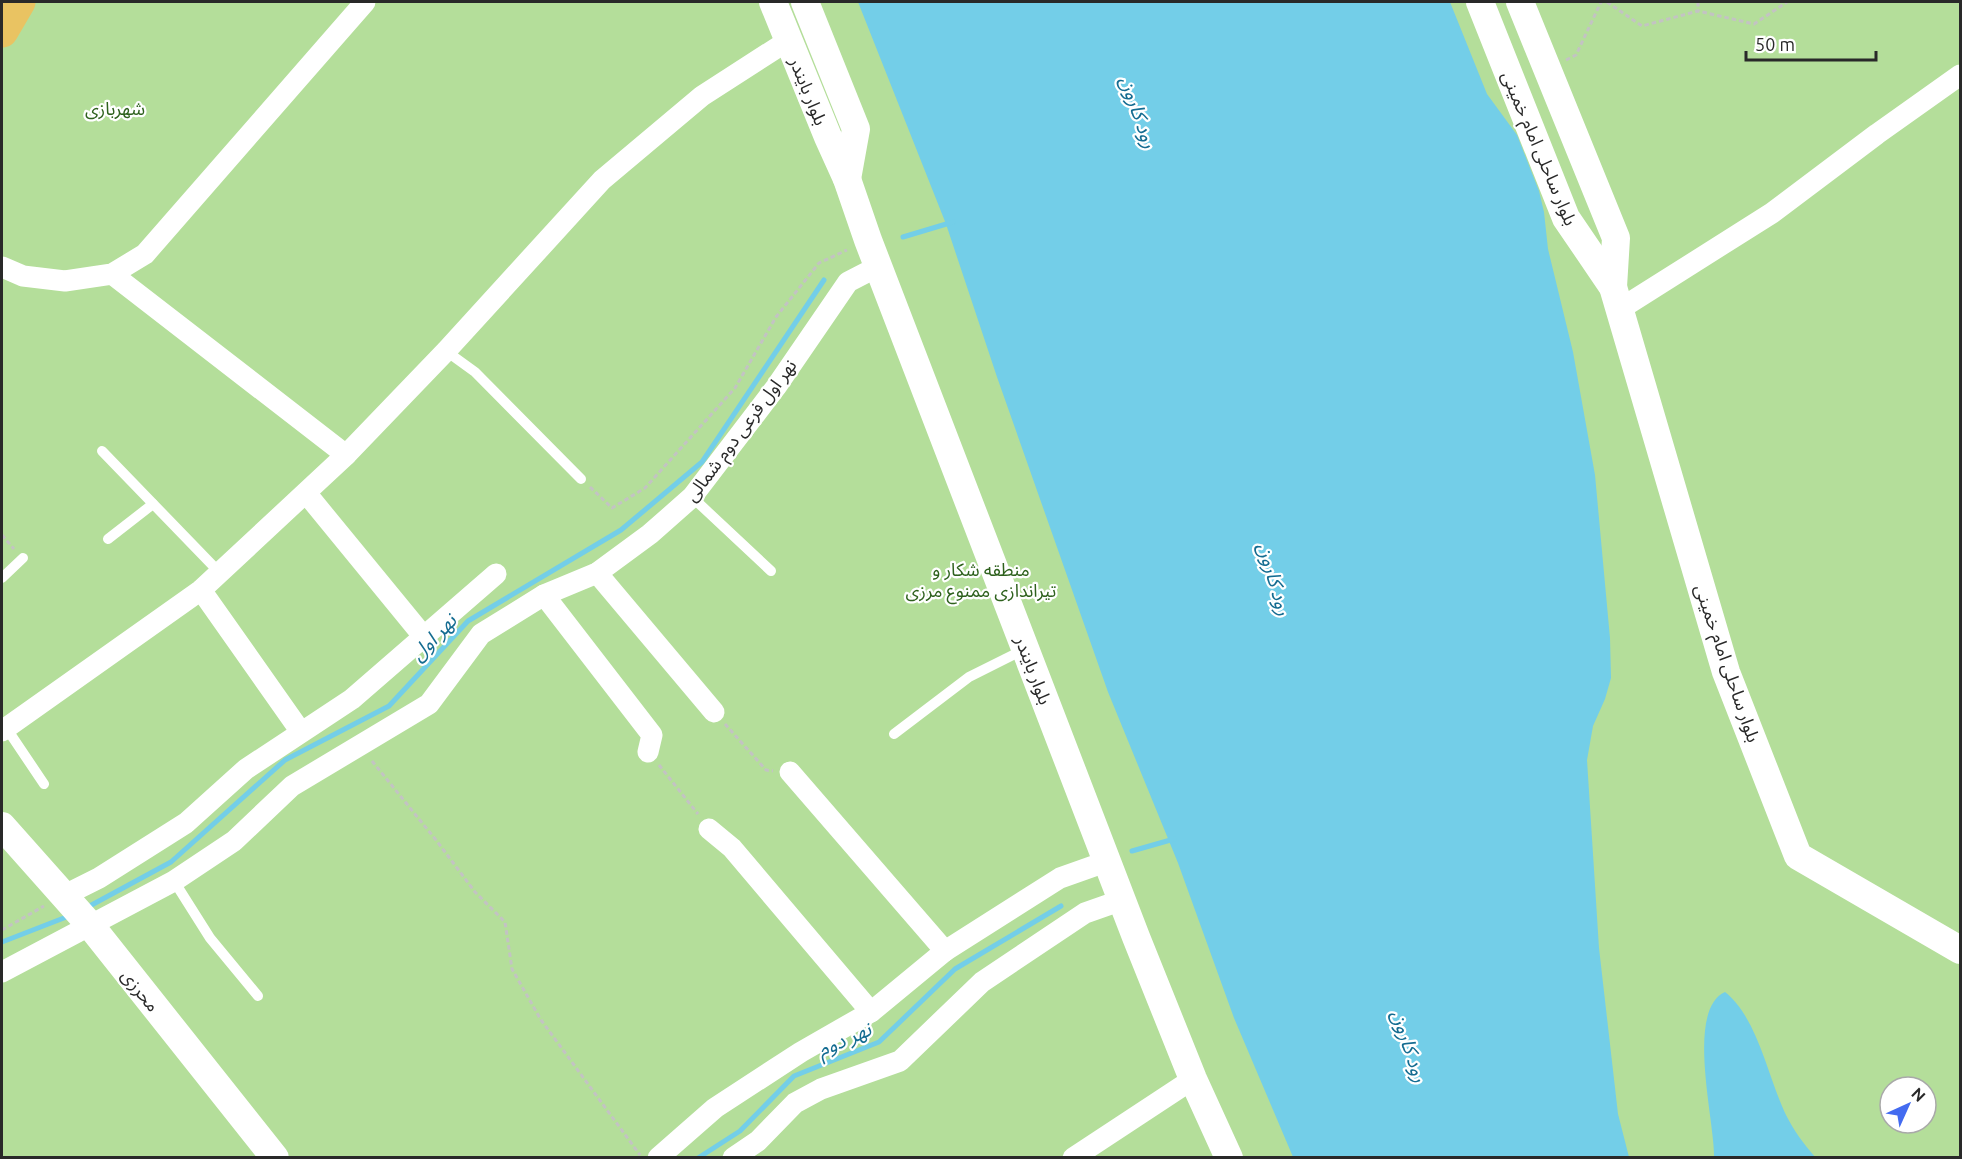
<svg xmlns="http://www.w3.org/2000/svg" width="1962" height="1159" font-family="Ubuntu,'Noto Sans Arabic',sans-serif">
  <rect width="100%" height="100%" fill="#eae3db"/>
  <path fill="#b4de9a" fill-rule="evenodd" d="M2,2H1960V1157L2,1158ZM1890,1087H1926V1123H1890Z"/>
  <g fill="#73cee8">
    <polygon points="858,2 1450,2 1487,94 1517,135 1539,191 1544,212 1548,249 1573,352 1595,475 1610,638 1611,678 1605,699 1593,726 1587,760 1599,948 1618,1114 1629,1157 1293,1157 1234,1018 1178,863 1108,692 997,377 946,224"/>
    <path d="M1725,992C1758,1018 1768,1078 1786,1115C1794,1131 1804,1144 1815,1157H1714C1715,1122 1685,1010 1725,992Z"/>
  </g>
  <g fill="none" stroke-linecap="round" stroke-linejoin="round">
    <g stroke="#73cee8" stroke-width="5">
      <polyline points="903,237 953,222"/>
      <polyline points="1132,851 1174,839"/>
      <polyline points="86,908 171,862 285,760 389,706 468,621 621,530 702,462 824,280"/>
      <polyline points="2,942 69,916"/>
      <polyline points="698,1158 740,1131 794,1076 879,1042 955,969 1061,906"/>
    </g>
    <g stroke="#c3c3c3" stroke-width="3" stroke-dasharray="4.5 3" stroke-linecap="butt">
      <polyline points="1607,2 1642,26 1698,11 1754,24 1787,2"/>
      <polyline points="1698,2 1698,11"/>
      <polyline points="1566,60 1576,55 1601,2"/>
      <polyline points="590,487 612,508 645,488 735,388 776,317 819,263 847,250"/>
      <polyline points="2,535 14,549"/>
      <polyline points="725,724 766,770 773,771"/>
      <polyline points="372,761 436,840 475,892 505,922 512,969 541,1020 640,1155"/>
      <polyline points="659,765 698,814"/>
      <polyline points="2,930 44,906"/>
    </g>
    <g stroke="#fff" stroke-width="10">
      <polyline points="446,351 475,372 581,479"/>
      <polyline points="102,451 220,573"/>
      <polyline points="692,497 771,571"/>
      <polyline points="108,539 153,504"/>
      <polyline points="2,578 23,558"/>
      <polyline points="5,726 44,784"/>
      <polyline points="894,734 969,677 1023,650"/>
      <polyline points="174,881 210,938 258,996"/>
    </g>
    <g stroke="#fff" stroke-width="21">
      <polyline points="2,267 23,276 65,281 112,274 145,254 365,2"/>
      <polyline points="112,274 346,455"/>
      <polyline points="1620,309 1772,213 1877,134 1960,75"/>
      <polyline points="306,493 424,637"/>
      <polyline points="597,573 714,712"/>
      <polyline points="201,590 301,732"/>
      <polyline points="544,595 652,735 648,752"/>
      <polyline points="2,731 201,590 346,455 446,351 602,180 702,96 789,40"/>
      <polyline points="790,772 945,951"/>
      <polyline points="709,829 732,848 871,1012"/>
      <polyline points="63,896 99,878 186,823 246,769 352,699 496,574"/>
      <polyline points="2,972 174,881 234,841 292,786 429,704 481,634 544,595 597,573 650,534 692,497 776,387 848,282 879,266"/>
      <polyline points="658,1158 715,1108 801,1052 871,1012 945,951 1060,878 1108,861"/>
      <polyline points="733,1158 758,1141 795,1103 821,1089 900,1061 982,982 1085,913 1122,900"/>
      <polyline points="1073,1158 1193,1079"/>
    </g>
    <g stroke="#fff" stroke-width="28">
      <polyline points="773,2 828,137 847,179 868,240 1136,937 1193,1079 1229,1158"/>
      <polyline points="805,2 856,129 847,179"/>
      <polyline points="1480,2 1566,218 1613,287 1726,672 1798,856 1960,950"/>
      <polyline points="1520,2 1616,238 1613,287"/>
      <polyline points="2,826 90,925 275,1158"/>
    </g>
    <polyline stroke="#e9c362" stroke-width="33" points="2,31 19,2"/>
  </g>
  <g text-anchor="middle" dominant-baseline="central" stroke-width="4.5" stroke-linejoin="round" paint-order="stroke">
    <g font-size="18" fill="#292929" stroke="#fff">
      <text transform="translate(809 91) rotate(68)">بلوار بایندر</text>
      <text transform="translate(1540 148) rotate(67)">بلوار ساحلی امام خمینی</text>
      <text transform="translate(740 430) rotate(-53)">نهر اول فرعی دوم شمالی</text>
      <text transform="translate(1728 663) rotate(71)">بلوار ساحلی امام خمینی</text>
      <text transform="translate(1034 670) rotate(69)">بلوار بایندر</text>
      <text transform="translate(141 990) rotate(51)">محرزی</text>
    </g>
    <g font-size="18" fill="#2e611d" stroke="#fff">
      <text x="115" y="108">شهربازی</text>
      <text x="981" y="569">منطقه شکار و<tspan x="981" dy="21">تیراندازی ممنوع مرزی</tspan></text>
    </g>
    <g font-size="20" font-style="italic" fill="#146c91" stroke="#fff">
      <text transform="translate(1139 112) rotate(71)">رود کارون</text>
      <text transform="translate(1275 579) rotate(74)">رود کارون</text>
      <text transform="translate(433 637) rotate(-46)">نهر اول</text>
      <text transform="translate(844 1039) rotate(-24)">نهر دوم</text>
      <text transform="translate(1410 1046) rotate(72)">رود کارون</text>
    </g>
  </g>
  <rect width="1962" height="1159" fill="none" stroke="#292929" stroke-width="6"/>
  <g transform="translate(1908 1105) rotate(45)"><circle r="28" fill="#ffffff" stroke="#a9a9a9" stroke-width="1.5"/>
  <path d="M0-4.5L10 22L0 15L-10 22Z" fill="#436bf0"/>
  <text y="-9" font-size="16" font-weight="bold" text-anchor="middle" fill="#292929">N</text>
  </g>
  <path d="M1746 51v9h130v-9" fill="none" stroke="#292929" stroke-width="3"/>
  <text x="1755" y="51" font-size="18" fill="#292929" stroke="#ffffff" stroke-width="4.5" paint-order="stroke">50 m</text>
</svg>
